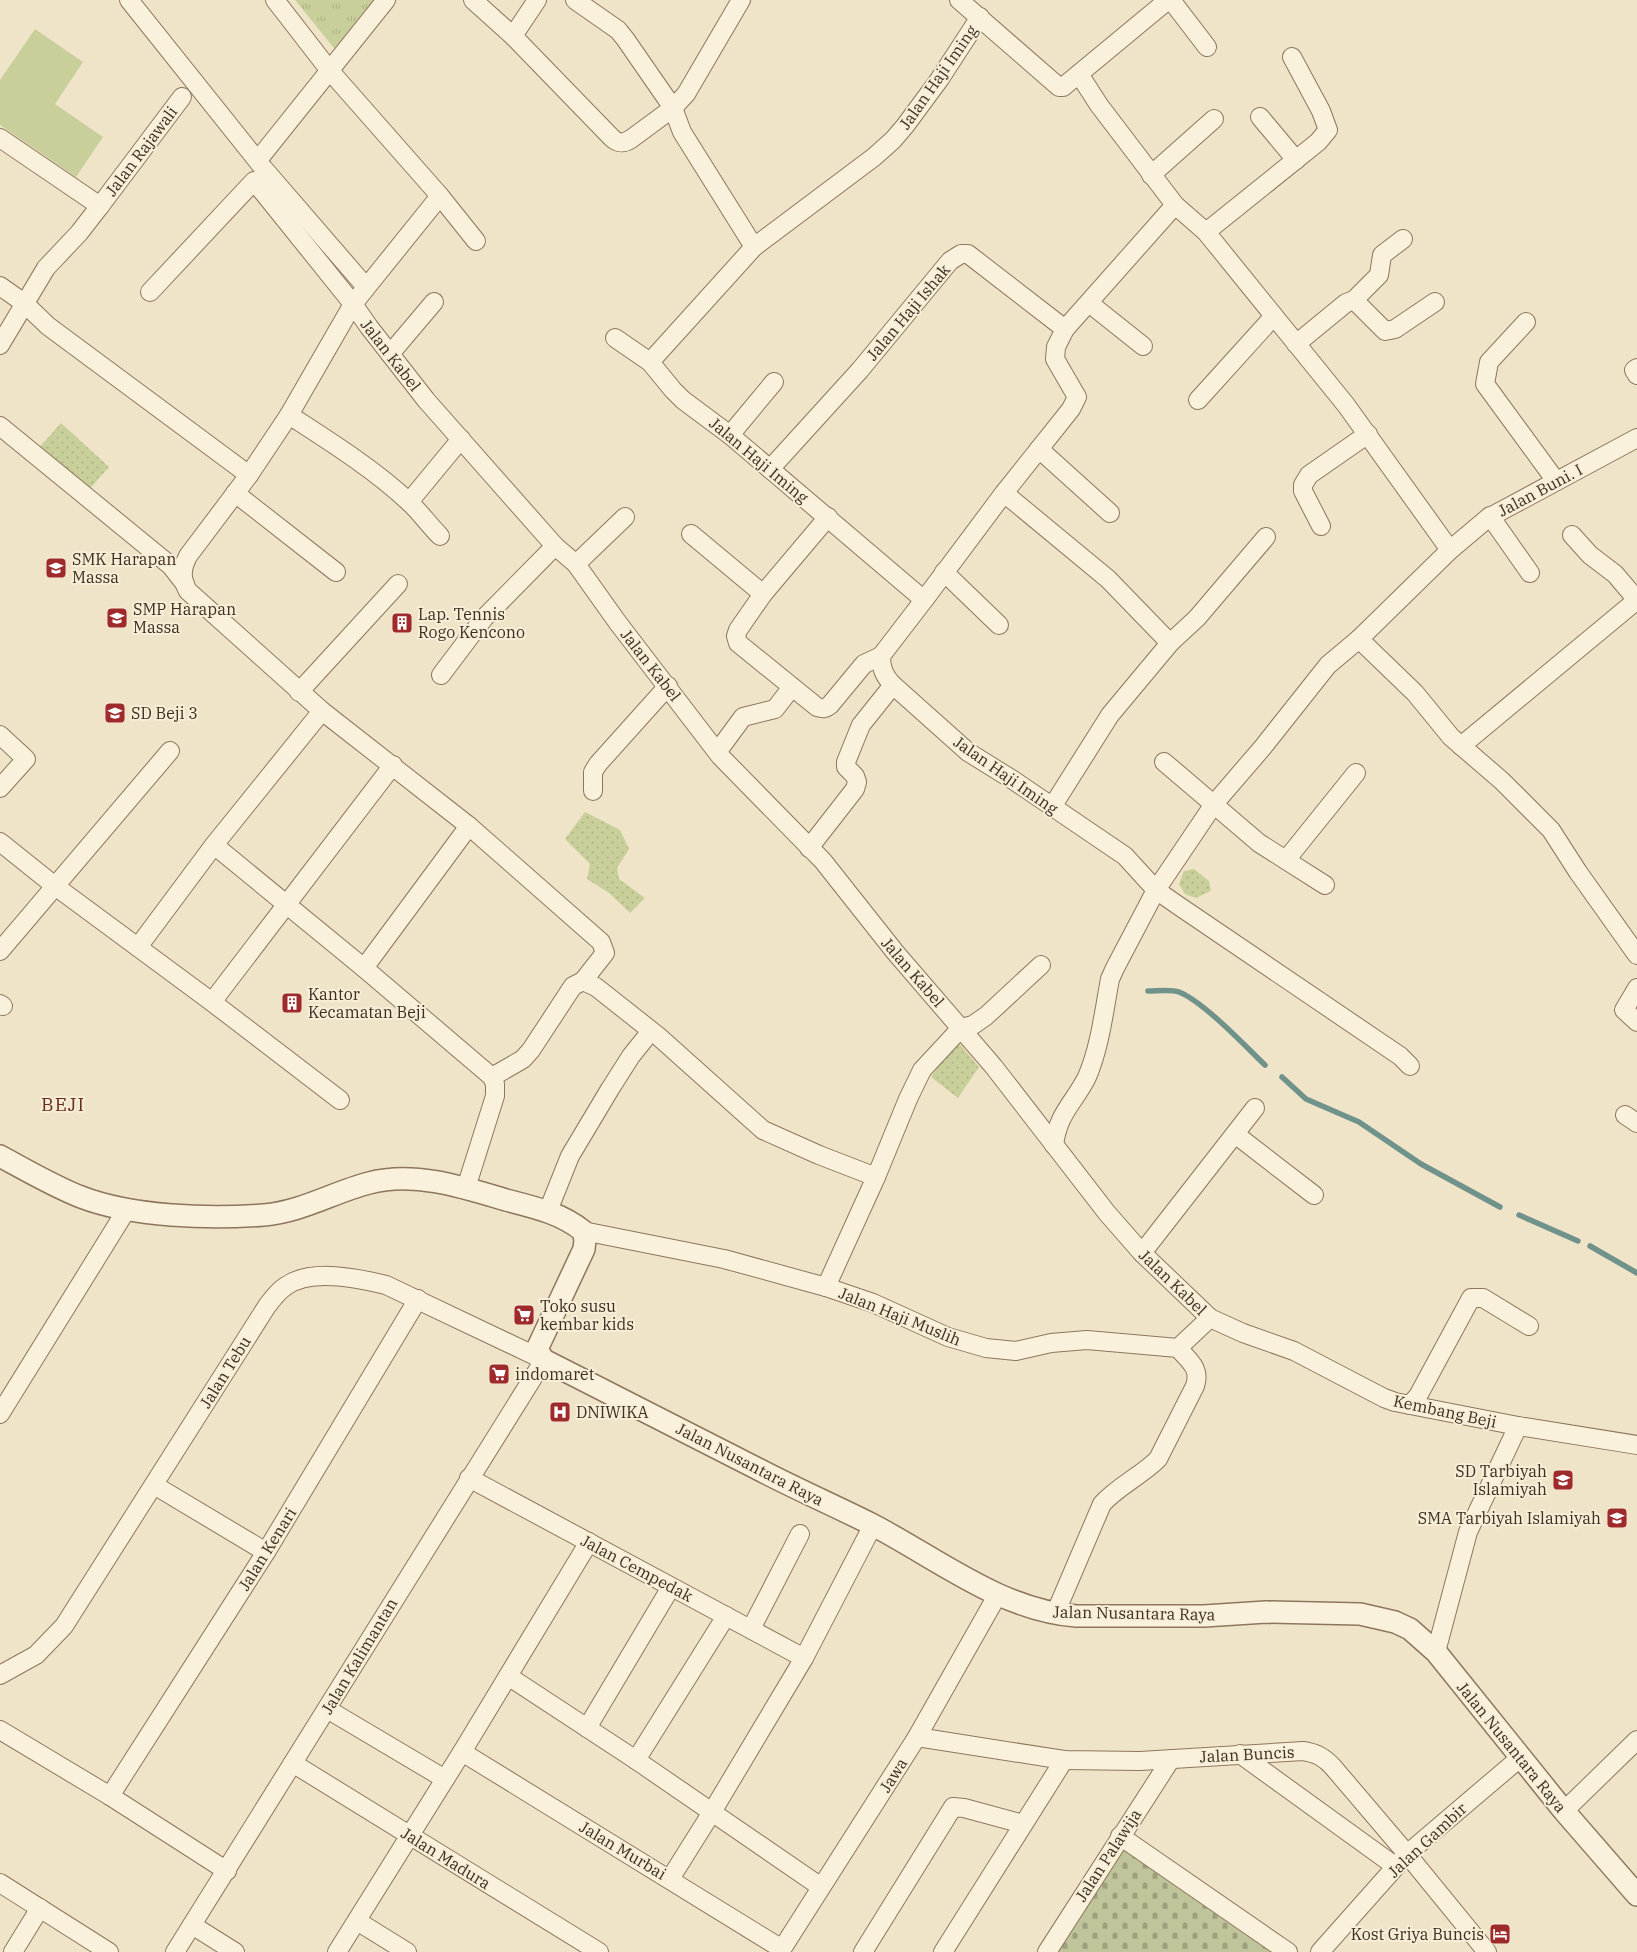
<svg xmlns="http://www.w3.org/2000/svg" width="1637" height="1952" font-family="'IBM Plex Serif',serif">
  <defs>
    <pattern id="grass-dots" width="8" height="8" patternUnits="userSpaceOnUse" patternTransform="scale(1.25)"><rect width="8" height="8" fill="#c9cf9b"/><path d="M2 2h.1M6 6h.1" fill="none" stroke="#aeb285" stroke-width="1.8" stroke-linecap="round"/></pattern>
    <pattern id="cemetery-stones" width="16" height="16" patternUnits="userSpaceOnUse" patternTransform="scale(1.25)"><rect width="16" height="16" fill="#bfc49a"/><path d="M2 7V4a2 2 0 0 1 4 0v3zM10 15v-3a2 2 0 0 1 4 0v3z" fill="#9ca07d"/></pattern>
    <pattern id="park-tufts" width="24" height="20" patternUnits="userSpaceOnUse" patternTransform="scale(1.25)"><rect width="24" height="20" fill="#c9cf9b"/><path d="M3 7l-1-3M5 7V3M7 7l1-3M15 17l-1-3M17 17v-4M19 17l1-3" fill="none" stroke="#aeb285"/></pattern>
  </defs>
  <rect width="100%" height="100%" fill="#f0e4c8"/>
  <g fill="url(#grass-dots)">
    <polygon points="61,423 109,467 85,494 37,450"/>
    <polygon points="585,812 620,830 629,849 617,868 619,879 645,898 630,913 609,893 587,879 590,864 565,839"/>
    <polygon points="1194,869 1209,881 1211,891 1196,898 1185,894 1179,884 1184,871"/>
    <polygon points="958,1042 979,1067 958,1098 931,1077 948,1053"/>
  </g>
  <polygon fill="url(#cemetery-stones)" points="1120,1836 1276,1943 1270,1952 1047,1952"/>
  <polygon fill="url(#park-tufts)" points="295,0 375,0 338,53"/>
  <polygon fill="#c9cf9b" points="35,29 83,62 55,104 103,137 76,177 0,125 0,80"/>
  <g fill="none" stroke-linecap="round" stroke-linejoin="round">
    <g stroke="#6f938a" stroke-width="5.5">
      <path d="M1148,991C1157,991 1171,989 1179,992C1204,1002 1245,1046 1265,1065"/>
      <polyline points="1282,1077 1306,1099 1359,1122 1421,1164 1500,1207"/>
      <polyline points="1519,1215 1578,1241"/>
      <polyline points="1590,1246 1637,1273"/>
    </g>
    <g stroke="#8d765c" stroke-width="20">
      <g id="minor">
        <polyline points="129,0 264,169 366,287"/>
        <path d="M473,0L513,36L611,137C618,144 623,144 631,139L673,108L686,94L741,0"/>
        <polyline points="575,0 618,30 626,40 673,108 682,132 754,247"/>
        <polyline points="959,0 1059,87 1063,87 1168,0"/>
        <polyline points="1171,0 1207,47"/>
        <path d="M980,17L939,80L905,126L893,140L874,157L754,247L650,362L673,390L683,400L730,435L924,600L881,656C881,668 884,676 893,685L968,752L1013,780L1125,856L1156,890L1176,904L1400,1056L1410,1066"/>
        <polyline points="513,36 537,0"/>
        <polyline points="1079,74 1099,105 1175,205 1206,232 1346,405 1450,550"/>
        <polyline points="1260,117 1296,160"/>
        <polyline points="0,138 100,206 79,233 46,268 0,345"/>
        <polyline points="258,160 386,0"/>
        <polyline points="1151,175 1214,119"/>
        <polyline points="440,196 476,241"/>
        <polyline points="100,206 182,97"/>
        <polyline points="1206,232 1318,142 1328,130 1321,111 1292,57"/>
        <polyline points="0,286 24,303 48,326 249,475"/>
        <polyline points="150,292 254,181 353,304 369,327 426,400 555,546 576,564 618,623 720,756 823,861 895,952 994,1067 1107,1213 1142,1253 1210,1318 1243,1333 1294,1351 1384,1398 1395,1402 1518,1426 1637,1445"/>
        <polyline points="1354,300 1379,275 1382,255 1403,239"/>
        <polyline points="1089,303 1143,346"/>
        <polyline points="1526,322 1489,362 1485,384 1556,481"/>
        <polyline points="615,338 650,362"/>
        <polyline points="1296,344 1346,303 1354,300 1385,331 1395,329 1435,302"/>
        <polyline points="390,354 434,302"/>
        <polyline points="1637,368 1634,370 1637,375"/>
        <polyline points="1198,400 1274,316"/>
        <path d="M289,415C329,441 374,469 409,502C420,512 429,525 440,536"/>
        <polyline points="0,426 171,566 185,584"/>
        <polyline points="730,435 774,382"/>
        <polyline points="1039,449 1110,513"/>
        <polyline points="770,469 860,370 950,261 961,254 968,254 1065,329"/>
        <polyline points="235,493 336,572"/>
        <polyline points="1004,493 1108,579 1170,643 1197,618 1266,537"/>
        <polyline points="409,502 461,439"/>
        <polyline points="1490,516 1530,573"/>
        <path d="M828,517L763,594L738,630L736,636L738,643L817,707C823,709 825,709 830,705L864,664L881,656"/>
        <polyline points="1321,526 1303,491 1303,485 1309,475 1368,434"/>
        <polyline points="691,534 763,594"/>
        <polyline points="1572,535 1590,555 1615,574 1637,600"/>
        <polyline points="576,564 625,517"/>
        <polyline points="944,572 999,625"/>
        <polyline points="924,600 1004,493 1071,409 1077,397 1055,359 1056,347 1065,329 1175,205"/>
        <polyline points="1359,639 1415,693 1451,737 1502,781 1551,830 1578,872 1637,955"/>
        <polyline points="441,675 484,618 555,546"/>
        <polyline points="299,692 398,584"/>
        <polyline points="322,711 469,826 601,942 605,953 583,981 573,986 531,1050 523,1059 492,1077"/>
        <polyline points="0,735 26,759 0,788"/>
        <polyline points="1461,746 1637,600"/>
        <polyline points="718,751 743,717 775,709 792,687"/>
        <polyline points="1164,762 1259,843 1325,885"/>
        <polyline points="593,791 593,772 598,764 668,686"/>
        <polyline points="1052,807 1110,715 1170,643"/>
        <polyline points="0,842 55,886 212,1002 340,1100"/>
        <polyline points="214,845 364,968 492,1077 495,1084 495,1096 466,1188"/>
        <polyline points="809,848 855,789 857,782 855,776 846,767 846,762 861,725 893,685"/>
        <polyline points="1286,860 1356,773"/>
        <path d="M138,947L214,845L322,711L188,591C181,578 181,570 188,556L249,475L289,415L353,304L440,196L330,71L275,0"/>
        <polyline points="0,951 170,751"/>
        <polyline points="364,968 469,826"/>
        <polyline points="583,981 596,987 658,1036 763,1130 819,1155 876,1177"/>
        <polyline points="1637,988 1624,1010 1637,1022"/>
        <polyline points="212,1002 393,765"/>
        <polyline points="0,1004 3,1006"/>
        <polyline points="1625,1115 1637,1123"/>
        <polyline points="1235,1134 1314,1195"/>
        <path d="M1054,1145C1058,1113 1074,1103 1087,1077C1100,1047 1104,1011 1110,979L1115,968L1156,890L1214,804L1263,747L1328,665L1359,639L1450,550L1488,518L1637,438"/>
        <polyline points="548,1211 570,1156 610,1089 631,1056 651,1031"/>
        <polyline points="583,1231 724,1259 826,1287 873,1303 948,1337 986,1348 1016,1351 1051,1343 1087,1340 1178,1348 1210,1318"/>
        <polyline points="1142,1253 1255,1108"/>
        <polyline points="826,1287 876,1177 908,1099 922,1070 961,1028 973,1025 986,1016 1041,965"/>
        <polyline points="1410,1405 1418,1396 1471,1298 1483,1298 1529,1326"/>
        <polyline points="0,1414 127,1209"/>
        <polyline points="469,1478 804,1658"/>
        <polyline points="154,1485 266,1552"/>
        <path d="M1055,1614L1102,1504C1118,1486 1141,1476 1158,1459L1195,1386C1201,1368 1189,1361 1178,1348"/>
        <polyline points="751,1629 800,1534"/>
        <polyline points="1436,1652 1468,1532 1518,1426"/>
        <path d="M0,1675L36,1655L64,1626L267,1306C273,1298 278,1291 286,1286C311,1268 358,1278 386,1285L544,1360L175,1952"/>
        <polyline points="508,1676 636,1760 821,1887"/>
        <polyline points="327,1709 445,1779"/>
        <polyline points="587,1728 671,1587"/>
        <polyline points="0,1730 110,1796 227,1871"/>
        <path d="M917,1737L1064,1760L1140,1761L1303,1751C1316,1753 1324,1757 1333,1767L1407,1854L1487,1952"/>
        <polyline points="462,1752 782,1949"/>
        <polyline points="1240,1754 1395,1866"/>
        <polyline points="636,1760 726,1616"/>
        <polyline points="294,1764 599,1952"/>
        <polyline points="110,1796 266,1552 418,1299"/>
        <polyline points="1564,1811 1637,1740"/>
        <polyline points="1120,1836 1288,1952"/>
        <polyline points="670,1879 712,1812 804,1658 873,1525"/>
        <polyline points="0,1883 109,1952"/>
        <polyline points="357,1921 407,1952"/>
        <polyline points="192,1925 235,1952"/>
        <polyline points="13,1952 40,1908"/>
        <polyline points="337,1952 462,1752 589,1542"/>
        <polyline points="780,1952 917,1737 998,1594"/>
        <polyline points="863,1952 953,1807 964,1808 1023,1824"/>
        <polyline points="943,1952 1064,1760"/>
        <polyline points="1047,1952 1171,1759"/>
        <polyline points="1320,1952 1407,1854 1521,1757"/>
      </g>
    </g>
    <g stroke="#8d765c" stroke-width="24">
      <path id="tertiary" d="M0,1156C26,1170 53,1186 81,1197C133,1217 209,1219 264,1215C301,1212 334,1192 369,1183C414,1171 463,1187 506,1200C533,1207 561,1213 583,1231L585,1240L584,1249L538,1347L539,1353L544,1360C614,1396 685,1432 756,1468C794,1488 833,1505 871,1524C937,1558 1000,1610 1076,1616H1204L1266,1612L1360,1614L1395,1622L1410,1629L1436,1652L1564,1811L1637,1895"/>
    </g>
    <use href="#minor" stroke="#faf1dc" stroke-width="18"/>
    <use href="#tertiary" stroke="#faf1dc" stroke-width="21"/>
  </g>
  <defs>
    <g id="school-square" transform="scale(1.125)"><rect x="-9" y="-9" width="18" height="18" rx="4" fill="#9e2a2b" stroke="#f7eed8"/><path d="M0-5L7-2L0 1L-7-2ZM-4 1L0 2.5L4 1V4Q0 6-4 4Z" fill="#fff"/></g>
    <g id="building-square" transform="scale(1.125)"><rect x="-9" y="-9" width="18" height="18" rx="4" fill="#9e2a2b" stroke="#f7eed8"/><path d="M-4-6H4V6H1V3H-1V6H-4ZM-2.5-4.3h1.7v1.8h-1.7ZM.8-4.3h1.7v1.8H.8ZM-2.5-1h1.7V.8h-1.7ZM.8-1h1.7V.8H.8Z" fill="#fff"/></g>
    <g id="supermarket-square" transform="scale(1.125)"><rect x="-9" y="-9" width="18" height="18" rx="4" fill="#9e2a2b" stroke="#f7eed8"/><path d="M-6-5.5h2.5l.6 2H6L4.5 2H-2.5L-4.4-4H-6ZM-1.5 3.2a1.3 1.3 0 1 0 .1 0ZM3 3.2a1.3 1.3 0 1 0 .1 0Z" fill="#fff"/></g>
    <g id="hospital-square" transform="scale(1.125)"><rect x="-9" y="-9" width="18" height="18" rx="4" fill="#9e2a2b" stroke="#f7eed8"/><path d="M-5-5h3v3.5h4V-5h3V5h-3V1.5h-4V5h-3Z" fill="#fff"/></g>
    <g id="hotel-square" transform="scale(1.125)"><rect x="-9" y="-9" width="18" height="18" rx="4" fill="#9e2a2b" stroke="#f7eed8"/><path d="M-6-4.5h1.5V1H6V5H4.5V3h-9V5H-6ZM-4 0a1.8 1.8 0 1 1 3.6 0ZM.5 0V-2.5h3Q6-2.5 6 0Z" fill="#fff"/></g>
  </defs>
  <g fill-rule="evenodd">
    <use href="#school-square" x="56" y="568"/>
    <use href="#school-square" x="117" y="618"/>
    <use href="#building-square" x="402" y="623"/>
    <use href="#school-square" x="115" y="713"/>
    <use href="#building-square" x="292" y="1003"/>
    <use href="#supermarket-square" x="524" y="1315"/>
    <use href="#supermarket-square" x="499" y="1374"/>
    <use href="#hospital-square" x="560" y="1412"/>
    <use href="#school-square" x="1563" y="1480"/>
    <use href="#school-square" x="1617" y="1518"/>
    <use href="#hotel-square" x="1500" y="1934"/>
  </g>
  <g text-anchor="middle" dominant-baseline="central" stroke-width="4" stroke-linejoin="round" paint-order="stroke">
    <g font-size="16" fill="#3d2e20" stroke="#f7eed8">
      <text transform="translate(938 77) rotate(-55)">Jalan Haji Iming</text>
      <text transform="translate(141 151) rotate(-53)">Jalan Rajawali</text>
      <text transform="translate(908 312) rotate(-50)">Jalan Haji Ishak</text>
      <text transform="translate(391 355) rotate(52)">Jalan Kabel</text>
      <text transform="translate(759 460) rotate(40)">Jalan Haji Iming</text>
      <text transform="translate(1540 490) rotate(-28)">Jalan Buni. I</text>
      <text transform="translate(651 665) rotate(52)">Jalan Kabel</text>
      <text transform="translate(1006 775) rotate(35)">Jalan Haji Iming</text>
      <text transform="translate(913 972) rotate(49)">Jalan Kabel</text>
      <text transform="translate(1173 1282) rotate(44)">Jalan Kabel</text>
      <text transform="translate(900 1316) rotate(22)">Jalan Haji Muslih</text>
      <text transform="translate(225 1372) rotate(-58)">Jalan Tebu</text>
      <text transform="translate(1445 1411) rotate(12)">Kembang Beji</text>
      <text transform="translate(750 1464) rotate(27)">Jalan Nusantara Raya</text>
      <text transform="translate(267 1549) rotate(-58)">Jalan Kenari</text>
      <text transform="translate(637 1568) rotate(28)">Jalan Cempedak</text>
      <text transform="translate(1134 1613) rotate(1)">Jalan Nusantara Raya</text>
      <text transform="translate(359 1656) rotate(-59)">Jalan Kalimantan</text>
      <text transform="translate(1512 1747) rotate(51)">Jalan Nusantara Raya</text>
      <text transform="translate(1247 1754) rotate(-3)">Jalan Buncis</text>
      <text transform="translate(893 1775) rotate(-58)">Jawa</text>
      <text transform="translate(1427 1840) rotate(-43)">Jalan Gambir</text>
      <text transform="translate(623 1850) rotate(31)">Jalan Murbai</text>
      <text transform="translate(1108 1855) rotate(-57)">Jalan Palawija</text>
      <text transform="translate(446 1858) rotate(32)">Jalan Madura</text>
    </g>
    <g font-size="16" fill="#3d2e20" stroke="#f7eed8" text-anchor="start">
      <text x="72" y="559">SMK Harapan<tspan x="72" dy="18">Massa</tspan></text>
      <text x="133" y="609">SMP Harapan<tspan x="133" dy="18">Massa</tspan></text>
      <text x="418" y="614">Lap. Tennis<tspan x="418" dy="18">Rogo Kencono</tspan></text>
      <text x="131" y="713">SD Beji 3</text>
      <text x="308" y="994">Kantor<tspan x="308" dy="18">Kecamatan Beji</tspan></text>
      <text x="540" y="1306">Toko susu<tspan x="540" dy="18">kembar kids</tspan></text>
      <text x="515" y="1374">indomaret</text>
      <text x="576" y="1412">DNIWIKA</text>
      <text x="1547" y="1471" text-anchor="end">SD Tarbiyah<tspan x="1547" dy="18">Islamiyah</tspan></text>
      <text x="1601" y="1518" text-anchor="end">SMA Tarbiyah Islamiyah</text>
      <text x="1484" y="1934" text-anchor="end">Kost Griya Buncis</text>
    </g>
    <g font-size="19" letter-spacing="1" fill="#6b2e1e" stroke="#f7eed8">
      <text x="63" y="1104">BEJI</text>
    </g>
  </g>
</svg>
